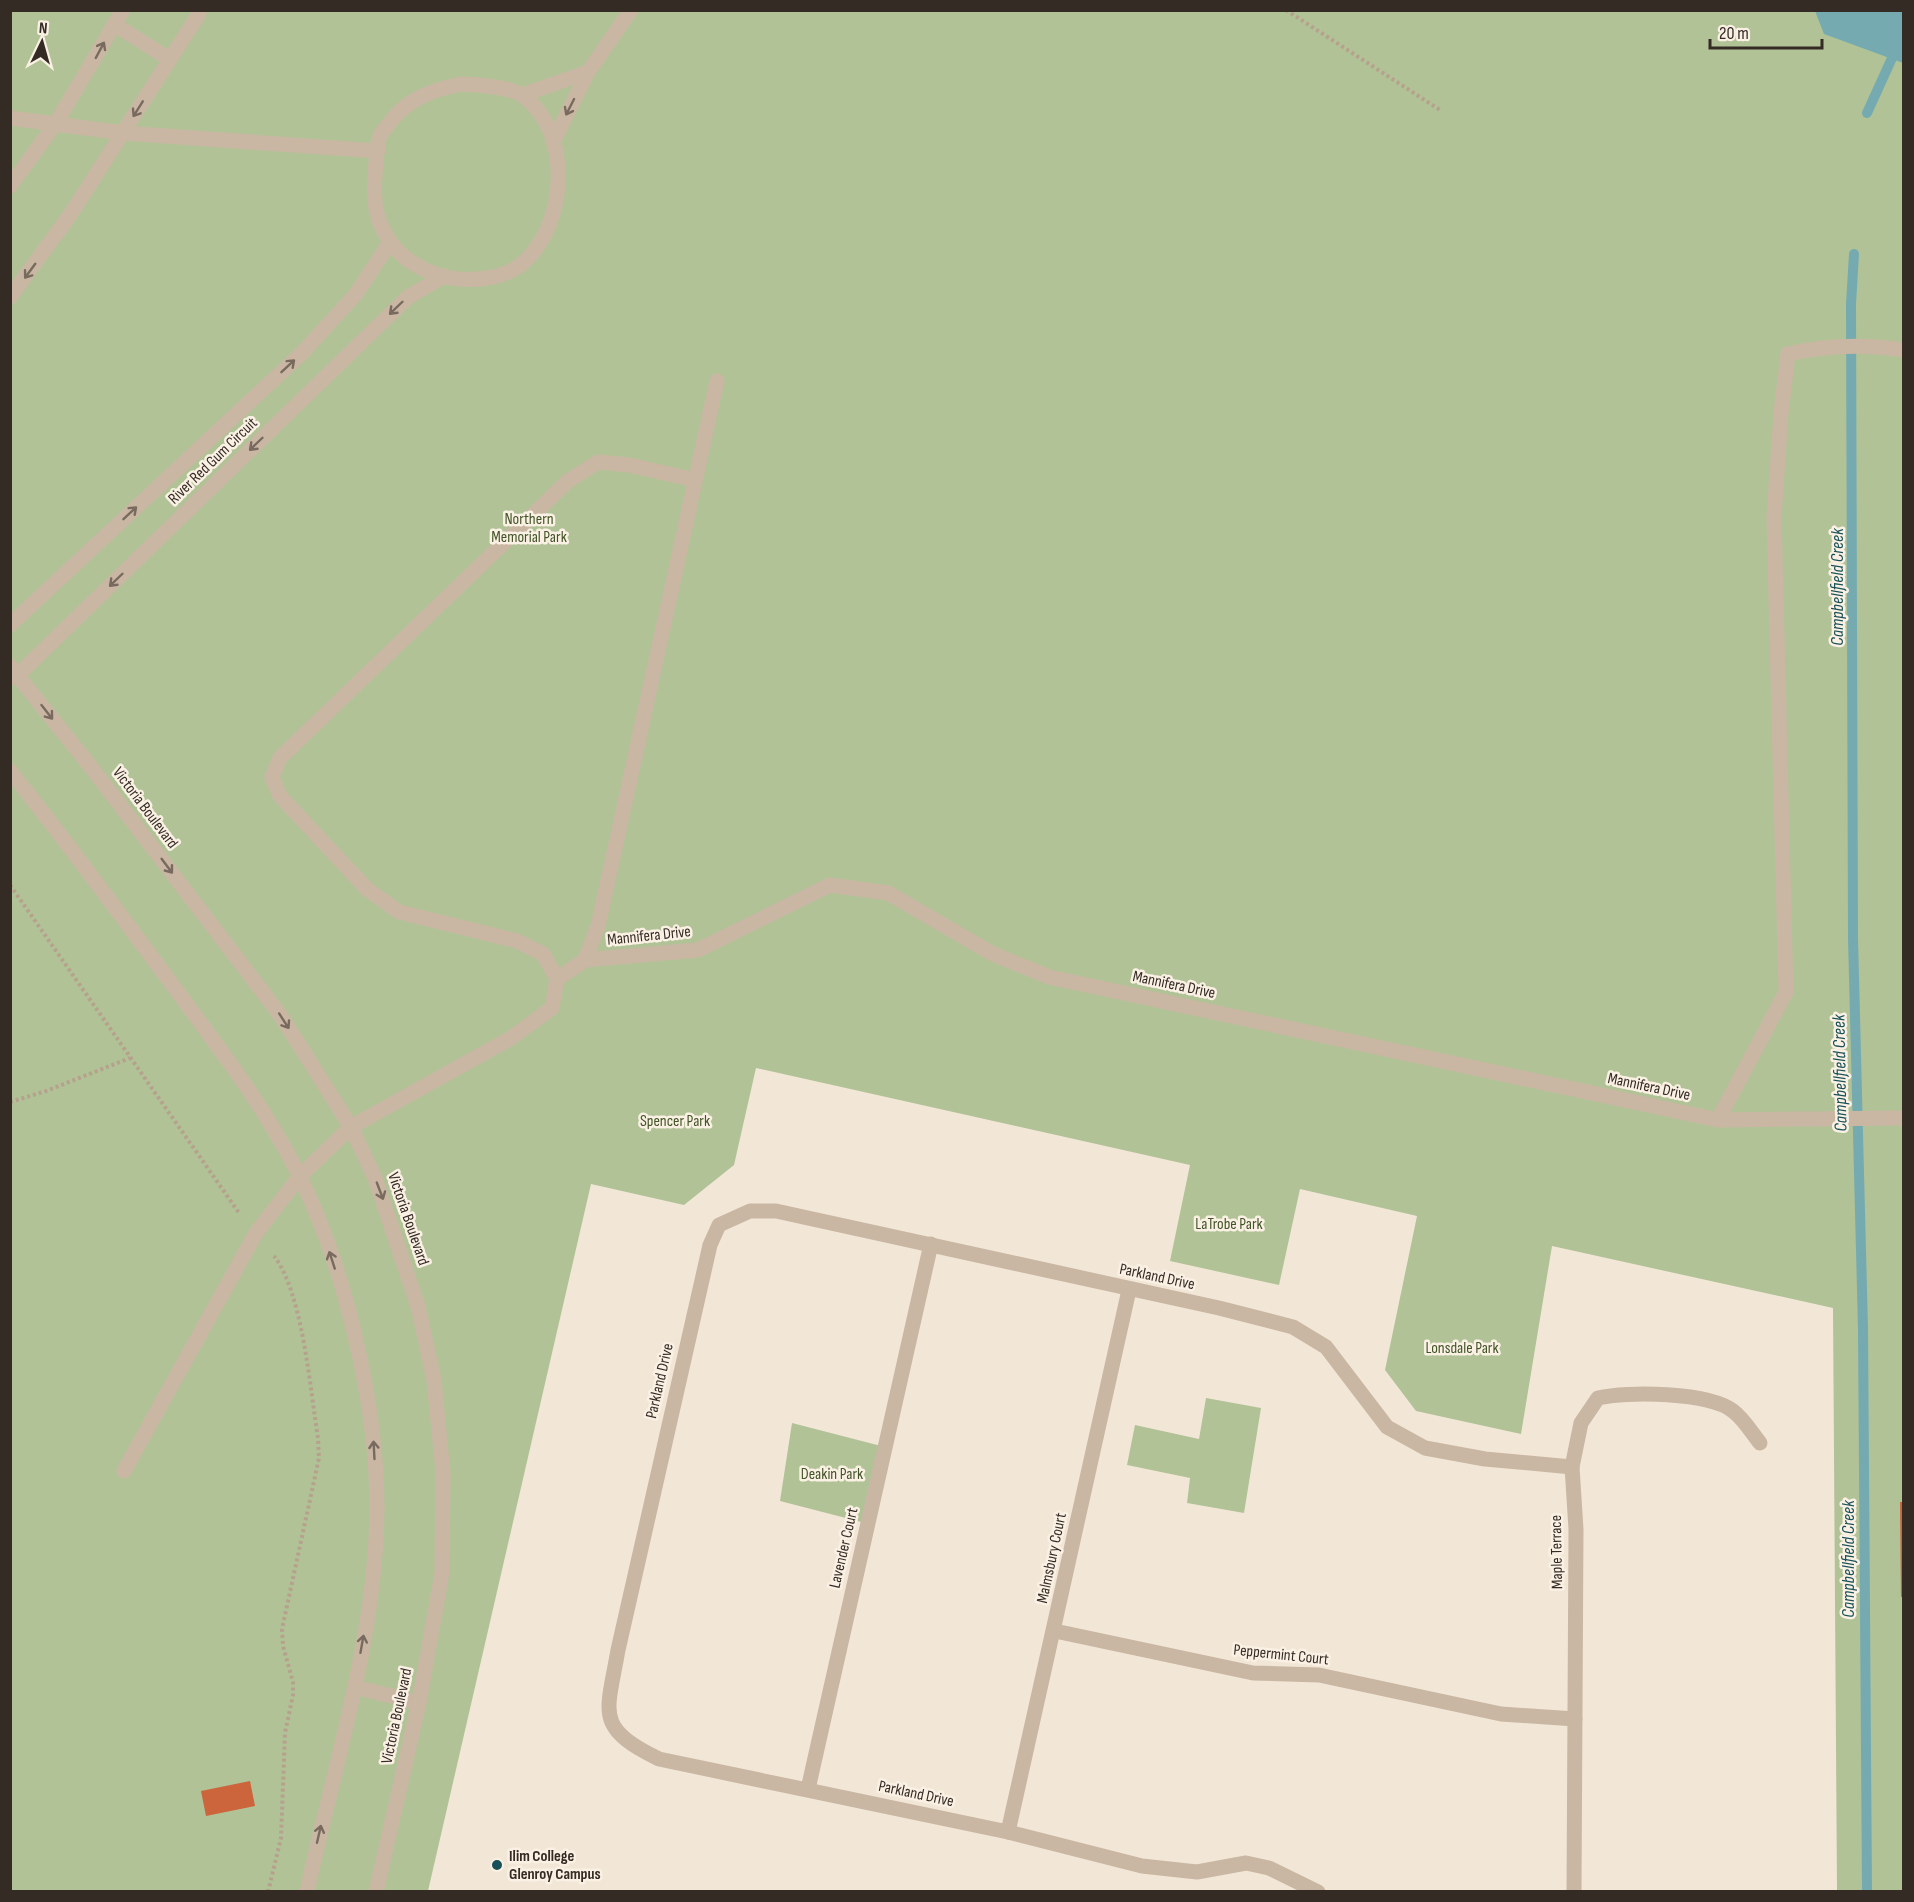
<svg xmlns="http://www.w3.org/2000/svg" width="1914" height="1902" font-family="'Sofia Sans Condensed',sans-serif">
  <rect width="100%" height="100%" fill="#f2e7d7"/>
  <g fill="#b1c297">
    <polygon points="11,11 1903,11 1903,1891 1837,1891 1833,1308 1552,1246 1521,1434 1416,1411 1385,1370 1417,1216 1300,1189 1279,1285 1170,1261 1190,1165 756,1068 734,1165 684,1205 591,1184 428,1891 11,1892"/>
    <polygon points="1206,1398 1261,1408 1244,1513 1187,1503 1190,1478 1127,1465 1135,1425 1199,1439"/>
    <polygon points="792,1423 885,1447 869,1524 780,1501"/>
  </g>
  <polygon fill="#75abb0" points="1815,11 1903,11 1903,63 1824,34"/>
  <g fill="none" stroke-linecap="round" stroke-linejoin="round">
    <g stroke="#75abb0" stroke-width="10">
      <polyline points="1867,113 1892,58 1891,44"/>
      <polyline points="1854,254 1851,304 1853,938 1863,1329 1867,1892"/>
    </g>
  </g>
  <g fill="#cc653c">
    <polygon points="1900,1502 1904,1502 1904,1597 1901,1597"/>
    <polygon points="250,1781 255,1806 206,1816 201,1791"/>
  </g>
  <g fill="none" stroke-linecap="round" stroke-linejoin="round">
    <g stroke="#b6a18d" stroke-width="4" stroke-dasharray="3 3" stroke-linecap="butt">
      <polyline points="1286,10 1440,110"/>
      <polyline points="10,885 239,1213"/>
      <polyline points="10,1102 46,1091 130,1058"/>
      <path d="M268,1892L281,1838L285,1733L293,1695V1682L283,1646L282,1629L319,1458L318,1438C310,1390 303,1293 274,1256"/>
    </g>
    <g stroke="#cab7a3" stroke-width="15">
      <polyline points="114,24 169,59"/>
      <path d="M461,84C477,85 510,86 523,96C573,132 567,225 523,263C503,280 469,282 445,277C424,271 405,262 392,244C376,223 373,203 375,176C376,164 376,148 380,136C382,131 388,126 391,121C409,98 433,90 461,84Z"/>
      <polyline points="522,95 588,72"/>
      <polyline points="10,118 123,133 378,151"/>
      <polyline points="553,142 588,72 631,10"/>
      <polyline points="10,186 56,123 123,10"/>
      <polyline points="10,297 70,215 199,14"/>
      <polyline points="10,625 303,352 356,294 390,242"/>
      <polyline points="10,666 91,767 281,1016 351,1127 375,1178 418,1306 434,1380 443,1472 442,1573 419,1703 376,1892"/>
      <polyline points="10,678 18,675 408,297 444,276"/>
      <path d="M10,771C66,840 118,912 171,983C216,1044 264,1105 298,1173C345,1266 377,1404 377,1508C376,1639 334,1765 307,1892"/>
      <polyline points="585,960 698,950 830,885 888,893 993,954 1049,977 1718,1120 1904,1118"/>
      <polyline points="557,979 585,960 598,926 717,381"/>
      <path d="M1718,1120L1786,992L1774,517L1781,413L1788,354C1826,345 1864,344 1904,350"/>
      <polyline points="124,1471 256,1233 300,1176 351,1127 511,1038 552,1008 557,979 543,954 517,941 399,912 367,889 280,796 272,777 280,758 568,481 598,462 629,465 695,480"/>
      <polyline points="1055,1631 1253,1673 1319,1675 1501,1714 1575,1719"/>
      <polyline points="355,1687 419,1703"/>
      <polyline points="808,1789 931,1244"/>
      <polyline points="1008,1832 1129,1290"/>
      <path d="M1318,1892L1269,1868L1246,1863L1197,1872L1142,1866L1008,1832L659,1759C594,1727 607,1714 618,1650L710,1245L719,1225L750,1211H776L1219,1308L1293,1327L1326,1347L1387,1427L1425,1448L1485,1459L1572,1467"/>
      <path d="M1574,1892L1576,1529L1572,1467L1581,1423L1598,1398C1627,1391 1709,1392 1733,1411C1743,1418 1752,1433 1760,1443"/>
    </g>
  </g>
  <defs><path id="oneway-shaft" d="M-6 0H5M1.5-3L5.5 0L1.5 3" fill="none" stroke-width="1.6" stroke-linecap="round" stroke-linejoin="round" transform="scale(1.5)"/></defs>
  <g stroke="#786a5e">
    <use href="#oneway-shaft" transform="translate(100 50) rotate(-62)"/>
    <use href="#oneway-shaft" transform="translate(570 107) rotate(117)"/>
    <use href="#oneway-shaft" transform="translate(138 109) rotate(122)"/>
    <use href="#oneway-shaft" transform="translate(30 271) rotate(126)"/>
    <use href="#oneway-shaft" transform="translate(396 308) rotate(136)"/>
    <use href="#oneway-shaft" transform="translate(288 366) rotate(-43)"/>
    <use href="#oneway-shaft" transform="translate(256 444) rotate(136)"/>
    <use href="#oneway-shaft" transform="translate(130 513) rotate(-43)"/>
    <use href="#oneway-shaft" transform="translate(116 580) rotate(136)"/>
    <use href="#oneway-shaft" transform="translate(47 712) rotate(52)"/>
    <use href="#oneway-shaft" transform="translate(167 866) rotate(53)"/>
    <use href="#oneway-shaft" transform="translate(284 1021) rotate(57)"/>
    <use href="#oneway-shaft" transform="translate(380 1191) rotate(69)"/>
    <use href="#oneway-shaft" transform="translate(332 1260) rotate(-108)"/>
    <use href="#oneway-shaft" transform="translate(374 1450) rotate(-93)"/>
    <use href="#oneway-shaft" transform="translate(362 1644) rotate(-80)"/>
    <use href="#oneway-shaft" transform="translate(319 1834) rotate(-77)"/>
  </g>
  <circle fill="#195158" stroke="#faf1e4" stroke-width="2" cx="497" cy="1865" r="6"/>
  <g text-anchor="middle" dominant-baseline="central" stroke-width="5" stroke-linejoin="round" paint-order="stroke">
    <g font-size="16" fill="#352b25" stroke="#faf1e4">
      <text transform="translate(213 461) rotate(-44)">River Red Gum Circuit</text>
      <text transform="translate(145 808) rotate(53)">Victoria Boulevard</text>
      <text transform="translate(649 936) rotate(-6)">Mannifera Drive</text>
      <text transform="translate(1174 985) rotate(12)">Mannifera Drive</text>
      <text transform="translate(1649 1087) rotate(12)">Mannifera Drive</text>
      <text transform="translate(408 1219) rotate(71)">Victoria Boulevard</text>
      <text transform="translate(1157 1277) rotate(12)">Parkland Drive</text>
      <text transform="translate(660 1381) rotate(-77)">Parkland Drive</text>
      <text transform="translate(844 1548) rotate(-77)">Lavender Court</text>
      <text transform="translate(1557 1552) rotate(-91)">Maple Terrace</text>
      <text transform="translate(1052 1558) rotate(-78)">Malmsbury Court</text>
      <text transform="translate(1281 1655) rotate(6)">Peppermint Court</text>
      <text transform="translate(397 1716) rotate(-78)">Victoria Boulevard</text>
      <text transform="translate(916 1794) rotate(12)">Parkland Drive</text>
    </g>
    <g font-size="16" fill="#425428" stroke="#faf1e4">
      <text x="529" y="519">Northern<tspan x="529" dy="18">Memorial Park</tspan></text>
      <text x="675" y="1121">Spencer Park</text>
      <text x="1229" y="1224">LaTrobe Park</text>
      <text x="1462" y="1348">Lonsdale Park</text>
      <text x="832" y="1474">Deakin Park</text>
    </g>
    <g font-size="16" font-weight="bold" fill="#352b25" stroke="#faf1e4" text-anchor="start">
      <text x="509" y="1856">Ilim College<tspan x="509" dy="18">Glenroy Campus</tspan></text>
    </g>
    <g font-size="18" font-style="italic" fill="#195158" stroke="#faf1e4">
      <text transform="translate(1837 587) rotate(-90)">Campbellfield Creek</text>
      <text transform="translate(1840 1073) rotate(-91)">Campbellfield Creek</text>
      <text transform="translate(1848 1559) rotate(-90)">Campbellfield Creek</text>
    </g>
  </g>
  <rect width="1914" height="1902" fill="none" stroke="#352b25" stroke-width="24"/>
  <g transform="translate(42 42) rotate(5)" stroke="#faf1e4" stroke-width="4.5" paint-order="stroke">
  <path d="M0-4.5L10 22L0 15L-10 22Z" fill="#352b25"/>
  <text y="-9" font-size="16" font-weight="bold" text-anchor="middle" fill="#352b25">N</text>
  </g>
  <path d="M1710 39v9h112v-9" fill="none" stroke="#352b25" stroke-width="3"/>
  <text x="1719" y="39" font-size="18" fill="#352b25" stroke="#faf1e4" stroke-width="4.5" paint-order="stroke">20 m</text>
</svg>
